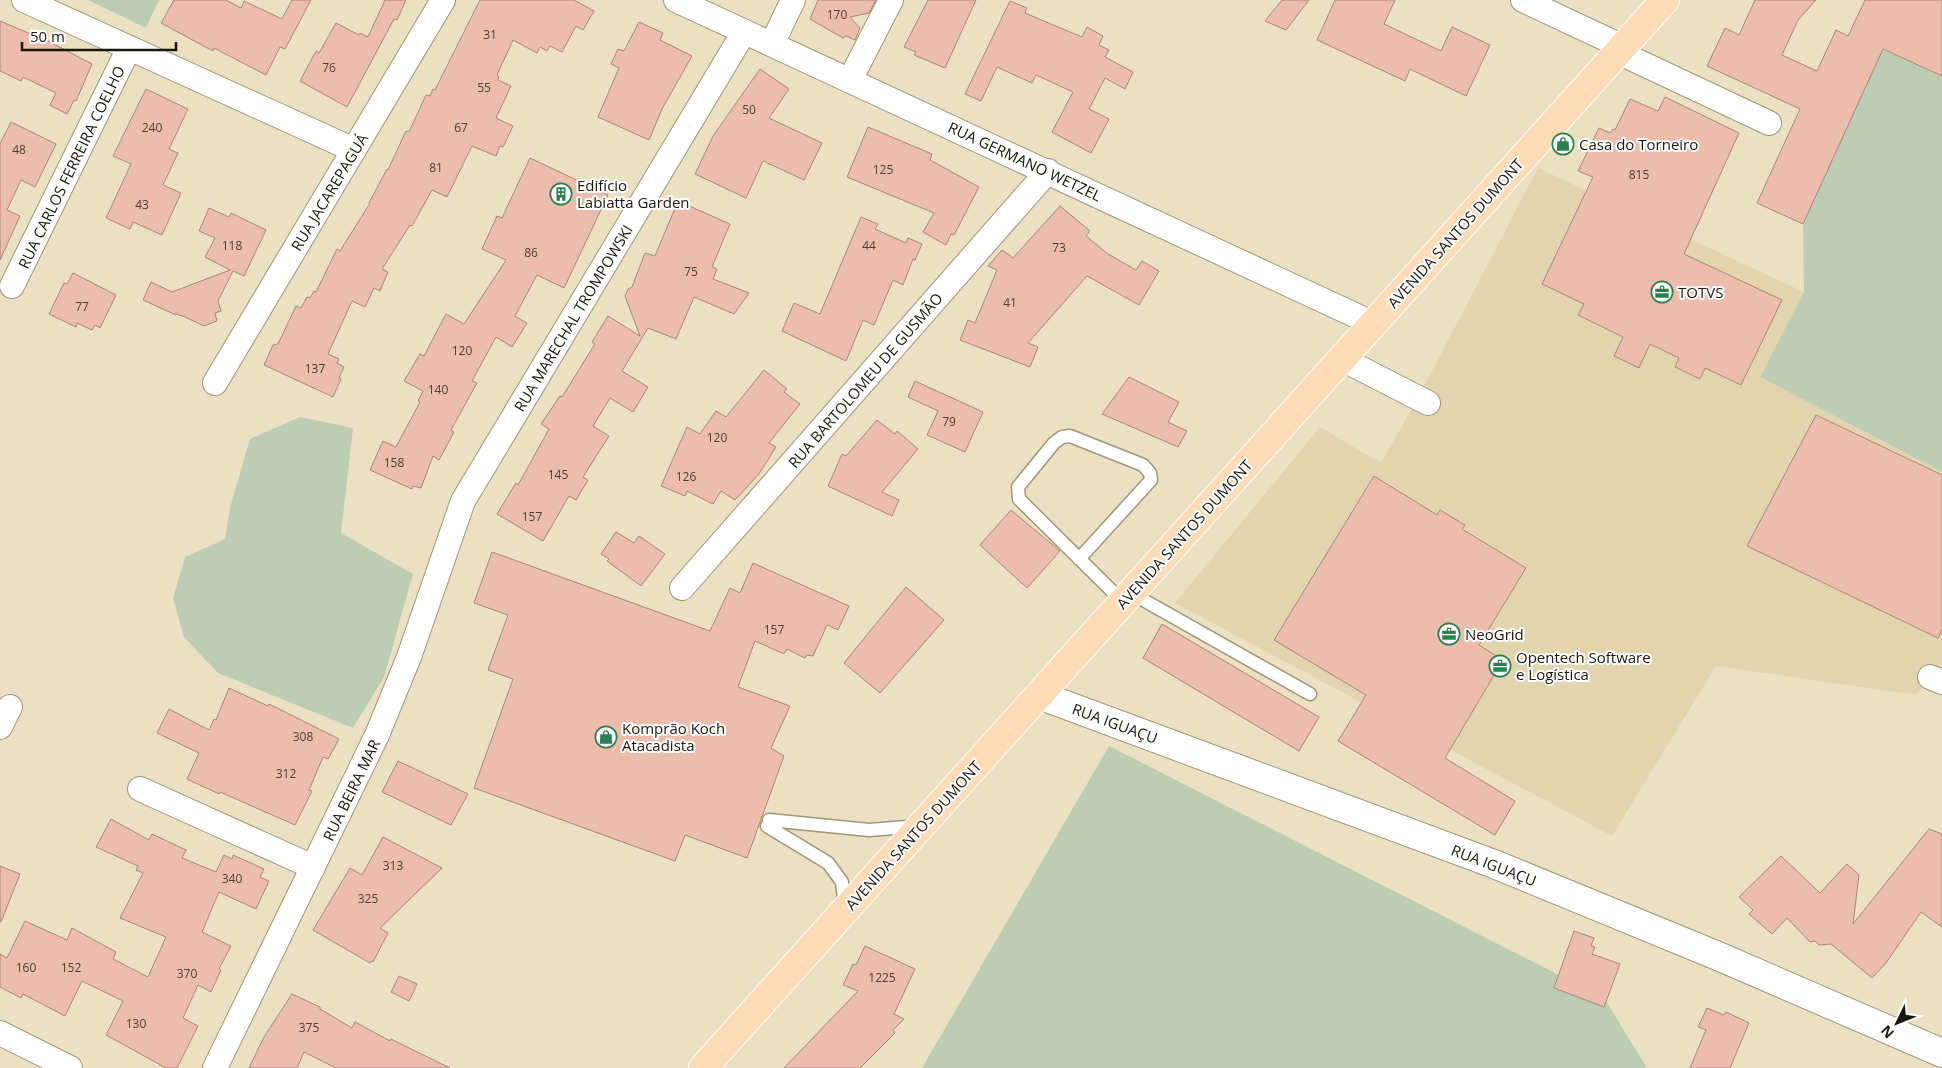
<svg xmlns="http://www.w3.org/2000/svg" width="1942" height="1068" font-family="'Open Sans',sans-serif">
  <rect width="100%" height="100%" fill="#ebe0c1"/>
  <polygon fill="#e2d4af" points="1538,168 1804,292 1760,377 1942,472 1942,663 1916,695 1716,666 1612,836 1175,603 1320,427 1381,463 1418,398"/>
  <g fill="#bdcdb3">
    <polygon points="88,0 159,0 146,28"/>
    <polygon points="1882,49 1942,62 1942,472 1760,377 1804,292 1803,224"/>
    <polygon points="300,417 353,428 341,533 413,574 384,677 353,728 218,673 184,637 173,598 185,557 225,539 231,504 250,439"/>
    <polygon points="1109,746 1604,998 1647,1068 922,1068"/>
  </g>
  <g fill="#ecbdac" stroke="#a6867b">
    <polygon points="174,0 226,0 241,8 244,1 282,19 292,0 311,0 285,49 280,47 266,75 214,48 213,51 161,23"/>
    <polygon points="385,0 406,0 397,20 394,19 347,107 300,81 316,51 319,53 336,23 359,35 360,33 368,37"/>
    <polygon points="480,0 574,0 594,11 583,30 576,26 562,52 550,46 547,51 540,47 537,53 513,40 497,75 499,77 498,80 511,86 496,118 513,126 503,147 500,146 496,156 472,146 447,197 432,190 412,226 410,225 382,269 388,272 380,291 374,288 365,307 352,301 328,354 339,359 337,363 344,367 339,378 341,379 333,397 264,365 273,345 278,344 296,306 301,308 307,297 310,298 314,291 316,292 337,249 340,251 370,203 369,203 387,169 388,170 406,131 409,132 426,95 430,96 433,89 435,90"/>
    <polygon points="818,0 876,0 869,13 850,17 860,28 855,40 846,36 843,38 810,19"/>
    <polygon points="928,0 976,0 945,68 914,55 916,52 904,47"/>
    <polygon points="1282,0 1309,0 1286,30 1265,21"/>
    <polygon points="1335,0 1395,0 1384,24 1441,51 1452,27 1490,45 1466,96 1410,69 1405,81 1317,40"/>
    <polygon points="1755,0 1816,0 1798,20 1782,55 1817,71 1836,30 1848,36 1865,0 1942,0 1942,76 1883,49 1803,224 1757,203 1800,109 1707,66 1725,28 1739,35"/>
    <polygon points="1010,1 1027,8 1025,13 1082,37 1087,27 1103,36 1099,45 1109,50 1105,57 1133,72 1125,89 1105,78 1089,109 1109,119 1091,153 1052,132 1073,92 1036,75 1032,83 997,67 981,101 965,94"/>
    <polygon points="0,21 52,43 92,64 76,101 74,100 67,114 50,105 56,93 23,77 21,81 0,71"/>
    <polygon points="639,22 663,33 660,40 692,56 662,109 649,140 598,117 619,68 611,64 618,49 624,51"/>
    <polygon points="760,69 789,89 769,118 822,143 804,180 763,161 746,198 695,174 713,136"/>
    <polygon points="146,89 188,109 169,149 178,153 163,185 181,193 162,235 133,222 130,229 106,218 131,164 113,156"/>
    <polygon points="1665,97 1739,133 1684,254 1782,300 1741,385 1705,368 1700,379 1675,367 1679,358 1650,344 1639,368 1614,356 1623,337 1578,315 1584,304 1542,284 1593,177 1578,171 1599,128 1610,133 1613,129 1615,130 1630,99 1658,111"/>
    <polygon points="11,122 56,144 35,187 21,180 7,210 20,216 0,260 0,144"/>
    <polygon points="868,127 932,154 930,160 979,187 954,235 951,234 946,245 923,232 934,213 847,177"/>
    <polygon points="530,158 608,195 564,288 537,275 515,316 527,323 512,347 496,337 472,381 477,383 451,430 454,432 439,460 433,456 421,488 413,486 412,489 370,470 383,441 396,447 420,402 418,401 423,391 404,381 420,354 424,356 446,314 464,324 506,260 482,249 497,216 502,218"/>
    <polygon points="678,201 730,224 712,267 717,269 713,279 749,293 734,314 694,297 676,339 648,328 622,371 648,387 633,412 610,398 593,426 609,436 583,477 588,480 576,500 569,496 543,541 497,514 516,483 518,485 549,429 541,424 560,396 562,397 595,344 592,342 608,316 640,336 625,296 628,289 632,287 645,253 655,256"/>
    <polygon points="1060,206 1090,231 1086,236 1108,254 1136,270 1142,261 1159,271 1139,305 1087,276 1028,343 1038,347 1030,367 960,340 968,320 975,323 997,270 988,266 1002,250 1013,258"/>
    <polygon points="209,208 229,217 231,213 266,230 244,276 233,271 218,301 221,311 215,313 217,321 204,326 185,317 176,314 176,315 143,300 151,282 172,292 230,270 205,257 215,238 199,231"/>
    <polygon points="861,217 878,224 875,229 906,243 908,238 922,244 915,260 913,259 903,285 893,280 874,325 863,320 846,361 782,331 794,303 820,314"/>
    <polygon points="73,273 116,295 100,328 95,325 92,330 77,323 76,327 49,314 64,283 67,284"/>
    <polygon points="764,370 787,389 784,392 800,404 769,443 776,447 759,474 735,500 721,491 713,504 687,491 685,496 661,486 687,427 700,434 716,411 726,417"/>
    <polygon points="1129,377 1179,402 1168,422 1187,431 1178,447 1102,414"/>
    <polygon points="915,381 983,412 965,452 927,435 938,411 908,397"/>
    <polygon points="1816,415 1942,475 1942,629 1938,638 1747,546"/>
    <polygon points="877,420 895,434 897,431 918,449 882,492 899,500 892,516 828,486 842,454 846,456"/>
    <polygon points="1374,476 1437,515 1440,510 1465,525 1462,529 1526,568 1479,645 1503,660 1445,758 1515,801 1495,835 1338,741 1366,695 1274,640"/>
    <polygon points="1011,510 1060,551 1027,588 980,545"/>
    <polygon points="616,532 634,543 639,536 665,554 641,586 607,561 609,559 601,554"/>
    <polygon points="492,552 710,631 730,588 740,593 753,563 849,606 838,630 827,625 813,656 807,655 805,658 787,649 784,654 755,641 738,687 790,706 771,748 784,756 747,858 685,835 675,861 474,788 513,679 488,670 508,615 474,603"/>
    <polygon points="906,587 944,620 880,693 844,663"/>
    <polygon points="1162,624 1319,717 1299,751 1143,658"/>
    <polygon points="229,688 268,706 269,704 339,739 328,759 323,757 309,790 312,791 295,825 220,792 219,794 187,779 199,753 157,733 169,709 209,730 214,719 216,720"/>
    <polygon points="398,761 468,794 451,825 382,792"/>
    <polygon points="111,819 149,840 152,834 186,850 182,858 216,872 224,855 232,859 233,855 264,869 260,877 269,881 256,909 219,892 202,932 231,946 219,969 221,970 211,992 198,985 183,1018 198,1026 177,1068 166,1068 106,1035 123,1001 82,981 65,1016 23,994 21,998 0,987 0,954 7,958 25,921 67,940 72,928 116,952 113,959 148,977 166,937 120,918 143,873 136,870 138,866 96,847"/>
    <polygon points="1929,829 1942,834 1942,927 1921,912 1886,963 1872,978 1831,944 1819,945 1815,941 1810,942 1787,918 1772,934 1749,914 1753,910 1739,897 1781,856 1820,893 1847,864 1859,875 1853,924"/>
    <polygon points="383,837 442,868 380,928 388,933 373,962 371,961 370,963 313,930 350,868 362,875"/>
    <polygon points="0,866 20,874 1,922 0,922"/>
    <polygon points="1574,931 1594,938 1591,946 1595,947 1592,954 1620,964 1604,1007 1554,988"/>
    <polygon points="865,946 915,969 894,1014 904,1019 893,1030 895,1033 860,1068 784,1068 858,991 843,985 853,964 856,965"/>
    <polygon points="399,976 417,984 409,1001 391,992"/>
    <polygon points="292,994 320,1007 320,1009 352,1028 355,1022 390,1041 391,1039 450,1068 336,1068 304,1052 297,1068 249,1068 264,1037"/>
    <polygon points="1707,1008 1724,1015 1726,1012 1749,1023 1730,1068 1690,1068 1706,1030 1698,1027"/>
  </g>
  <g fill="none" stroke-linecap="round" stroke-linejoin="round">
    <g stroke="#a09578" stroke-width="15">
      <g id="service">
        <polyline points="1079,559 1151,480 1150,473 1143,465 1070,436 1062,437 1054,443 1018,487 1019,499 1123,602"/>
        <polyline points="1131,593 1310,694"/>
        <polyline points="769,820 869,830 919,826"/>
        <polyline points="767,826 828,863 842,882 845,907"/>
      </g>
    </g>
    <g stroke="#a09578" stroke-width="26">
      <g id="minor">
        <polyline points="24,0 354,150"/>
        <polyline points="676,0 1374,324"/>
        <polyline points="1523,0 1623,47"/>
        <polyline points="772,44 793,0"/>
        <polyline points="1618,52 1769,123"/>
        <polyline points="850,80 891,0"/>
        <polyline points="12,286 129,48"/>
        <polyline points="1342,359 1428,403"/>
        <polyline points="215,383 443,0"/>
        <polyline points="682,588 1048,171"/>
        <polyline points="1930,677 1942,682"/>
        <polyline points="0,727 10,707"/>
        <polyline points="140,789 313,867"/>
        <polyline points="0,1033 70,1068"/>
        <polyline points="215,1068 377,735 409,657 463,501 744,32"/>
      </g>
    </g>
    <g stroke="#a09578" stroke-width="30">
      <polyline id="tertiary" points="1039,695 1494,864 1718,956 1942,1053"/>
    </g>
    <g stroke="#fff" stroke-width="30">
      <polyline id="primary" points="703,1068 1665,0"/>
    </g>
    <use href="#service" stroke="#fff" stroke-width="12"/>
    <use href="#minor" stroke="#fff" stroke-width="24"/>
    <use href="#tertiary" stroke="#fff" stroke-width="28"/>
    <use href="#primary" stroke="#fedcb7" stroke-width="28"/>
  </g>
  <defs>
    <g id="shop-ring" transform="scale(1.125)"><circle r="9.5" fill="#fff" stroke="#2e7e4e" stroke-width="1.5"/><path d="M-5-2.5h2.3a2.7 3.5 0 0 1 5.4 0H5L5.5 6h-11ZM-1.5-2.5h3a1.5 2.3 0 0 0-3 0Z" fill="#2e7e4e"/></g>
    <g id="building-ring" transform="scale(1.125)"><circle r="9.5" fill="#fff" stroke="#2e7e4e" stroke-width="1.5"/><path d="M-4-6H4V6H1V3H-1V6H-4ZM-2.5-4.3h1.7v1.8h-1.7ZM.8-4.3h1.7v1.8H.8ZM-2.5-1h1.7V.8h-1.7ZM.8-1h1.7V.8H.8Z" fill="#2e7e4e"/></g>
    <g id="office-ring" transform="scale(1.125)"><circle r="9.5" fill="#fff" stroke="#2e7e4e" stroke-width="1.5"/><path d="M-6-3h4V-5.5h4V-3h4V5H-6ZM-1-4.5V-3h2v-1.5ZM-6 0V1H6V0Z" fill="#2e7e4e"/></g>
  </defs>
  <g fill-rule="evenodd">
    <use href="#shop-ring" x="1563" y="144"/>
    <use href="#building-ring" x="561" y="194"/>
    <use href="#office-ring" x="1662" y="292"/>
    <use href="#office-ring" x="1449" y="634"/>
    <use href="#office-ring" x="1500" y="666"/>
    <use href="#shop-ring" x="606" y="737"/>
  </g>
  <g text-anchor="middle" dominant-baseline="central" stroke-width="4" stroke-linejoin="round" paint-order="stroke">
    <g font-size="12" fill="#4e4032">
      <text x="837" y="14">170</text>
      <text x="490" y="34">31</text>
      <text x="329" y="67">76</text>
      <text x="484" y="87">55</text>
      <text x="749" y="109">50</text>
      <text x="152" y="127">240</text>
      <text x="461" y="127">67</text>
      <text x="19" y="149">48</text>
      <text x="436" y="167">81</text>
      <text x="883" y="169">125</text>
      <text x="1639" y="174">815</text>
      <text x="142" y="204">43</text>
      <text x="232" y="245">118</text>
      <text x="869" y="245">44</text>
      <text x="1059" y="247">73</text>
      <text x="531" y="252">86</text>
      <text x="691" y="271">75</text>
      <text x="1010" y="302">41</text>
      <text x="82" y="306">77</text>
      <text x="462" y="350">120</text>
      <text x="315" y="368">137</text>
      <text x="438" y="389">140</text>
      <text x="949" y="421">79</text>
      <text x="717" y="437">120</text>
      <text x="394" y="462">158</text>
      <text x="558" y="474">145</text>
      <text x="686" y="476">126</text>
      <text x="532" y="516">157</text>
      <text x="774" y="629">157</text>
      <text x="303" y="736">308</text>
      <text x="286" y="773">312</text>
      <text x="393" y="865">313</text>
      <text x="232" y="878">340</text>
      <text x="368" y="898">325</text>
      <text x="26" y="967">160</text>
      <text x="71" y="967">152</text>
      <text x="187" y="973">370</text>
      <text x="882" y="977">1225</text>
      <text x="136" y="1023">130</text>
      <text x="309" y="1027">375</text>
    </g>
    <g font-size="15" fill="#1a160a" stroke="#fff" text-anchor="start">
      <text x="1579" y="144">Casa do Torneiro</text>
      <text x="577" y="185">Edifício<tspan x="577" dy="17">Labiatta Garden</tspan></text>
      <text x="1678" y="292">TOTVS</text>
      <text x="1465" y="634">NeoGrid</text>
      <text x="1516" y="657">Opentech Software<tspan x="1516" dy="17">e Logística</tspan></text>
      <text x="622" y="728">Komprão Koch<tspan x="622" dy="17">Atacadista</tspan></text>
    </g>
    <g font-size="15" fill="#1a160a" stroke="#fff">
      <text transform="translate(1025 161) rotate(25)">RUA GERMANO WETZEL</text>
      <text transform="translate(71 167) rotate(-64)">RUA CARLOS FERREIRA COELHO</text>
      <text transform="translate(329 192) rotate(-59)">RUA JACAREPAGUÁ</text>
      <text transform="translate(1455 233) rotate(-48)">AVENIDA SANTOS DUMONT</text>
      <text transform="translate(573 318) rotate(-59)">RUA MARECHAL TROMPOWSKI</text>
      <text transform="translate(865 380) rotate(-49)">RUA BARTOLOMEU DE GUSMÃO</text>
      <text transform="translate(1184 534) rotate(-48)">AVENIDA SANTOS DUMONT</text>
      <text transform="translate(1115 723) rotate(20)">RUA IGUAÇU</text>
      <text transform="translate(351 790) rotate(-64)">RUA BEIRA MAR</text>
      <text transform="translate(913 835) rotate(-48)">AVENIDA SANTOS DUMONT</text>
      <text transform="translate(1494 865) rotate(21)">RUA IGUAÇU</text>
    </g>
  </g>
  <g transform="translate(1897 1023) rotate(227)" stroke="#ffffff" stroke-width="4" paint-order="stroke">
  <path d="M0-4L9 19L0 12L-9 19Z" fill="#1a160a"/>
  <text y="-8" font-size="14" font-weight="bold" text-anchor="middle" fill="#1a160a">N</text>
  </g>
  <path d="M22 42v8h154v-8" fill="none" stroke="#1a160a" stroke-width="2.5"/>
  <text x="30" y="42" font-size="15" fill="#1a160a" stroke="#ffffff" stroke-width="4" paint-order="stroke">50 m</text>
</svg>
